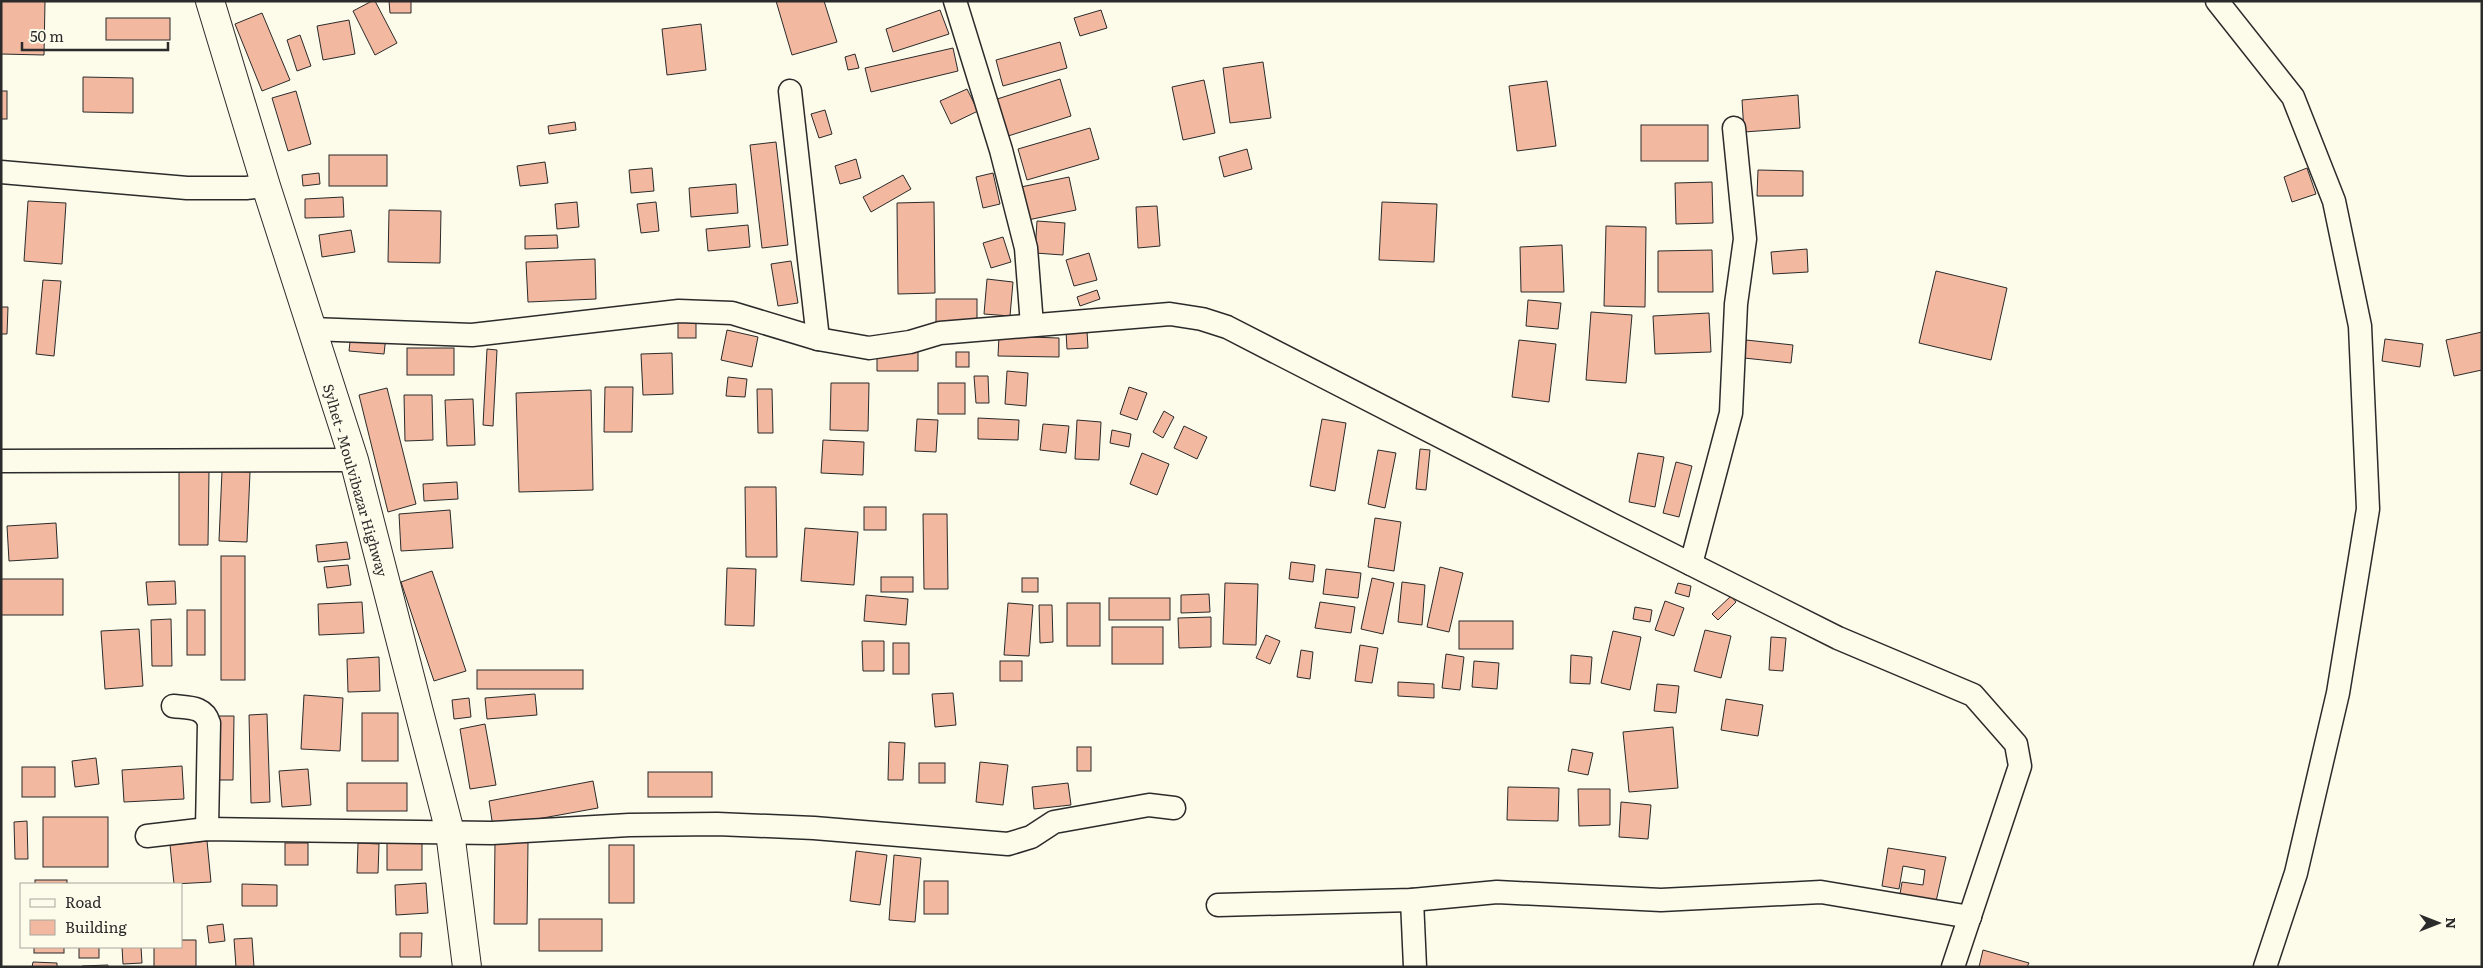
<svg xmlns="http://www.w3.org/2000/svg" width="2483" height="968" font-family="Literata,serif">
  <rect width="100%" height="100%" fill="#fdfbea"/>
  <g fill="#f2b8a0" stroke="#2b2b2b">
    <polygon points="1,1 45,1 44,55 1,54"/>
    <polygon points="372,1 375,1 397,43 375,55 353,11"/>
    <polygon points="389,1 411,1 411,13 390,13"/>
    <polygon points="776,1 824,1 837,42 792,55"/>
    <polygon points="940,10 949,34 893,52 886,29"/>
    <polygon points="1101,10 1107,28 1080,36 1074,18"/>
    <polygon points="262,13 290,80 262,91 235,24"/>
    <rect x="106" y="18" width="64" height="22"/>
    <polygon points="349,20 355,54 323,60 317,26"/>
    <polygon points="701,24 706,70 667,75 662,29"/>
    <polygon points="300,35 311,66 297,71 287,40"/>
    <polygon points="1060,42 1067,68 1003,86 996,60"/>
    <polygon points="953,48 958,71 871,92 865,68"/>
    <polygon points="855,54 859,68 848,70 845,57"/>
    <polygon points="1263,62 1271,118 1230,123 1223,68"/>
    <polygon points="83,77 133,78 133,113 83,112"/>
    <polygon points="1060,79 1071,116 1005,137 994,100"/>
    <polygon points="1204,80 1215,133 1183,140 1172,87"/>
    <polygon points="1547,81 1556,146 1517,151 1509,86"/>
    <polygon points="967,89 978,111 951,124 940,101"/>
    <rect x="1" y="91" width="6" height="28"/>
    <polygon points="296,91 311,144 288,151 272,98"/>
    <polygon points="1798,95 1800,128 1744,132 1742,100"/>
    <polygon points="825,110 832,134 819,138 811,114"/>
    <polygon points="575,122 576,130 549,134 548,126"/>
    <rect x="1641" y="125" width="67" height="36"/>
    <polygon points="1090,128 1099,159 1027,180 1018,149"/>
    <polygon points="776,142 788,245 762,248 750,145"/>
    <polygon points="1247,149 1252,169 1224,177 1219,157"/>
    <rect x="329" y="155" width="58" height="31"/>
    <polygon points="856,159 861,178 840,184 835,166"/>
    <polygon points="545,162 548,183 520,186 517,166"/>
    <polygon points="652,168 654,191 631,193 629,170"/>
    <polygon points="2307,168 2316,194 2292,202 2284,177"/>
    <polygon points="1758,170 1803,171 1803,196 1757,196"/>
    <polygon points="319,173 320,184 303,186 302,175"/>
    <polygon points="993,173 1000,204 983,208 976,177"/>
    <polygon points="903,175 911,189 871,212 863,197"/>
    <polygon points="1069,177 1076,210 1023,221 1016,188"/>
    <polygon points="1712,182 1713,223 1676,224 1675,183"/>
    <polygon points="736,184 738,213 691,217 689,188"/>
    <polygon points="343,197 344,217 305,218 305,199"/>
    <polygon points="28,201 66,203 62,264 24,261"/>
    <polygon points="577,202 579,227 557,229 555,204"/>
    <polygon points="656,202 659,231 641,233 637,204"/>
    <polygon points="934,202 935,293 898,294 897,203"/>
    <polygon points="1382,202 1437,204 1434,262 1379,260"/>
    <polygon points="1157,206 1160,246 1138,248 1136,207"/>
    <polygon points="389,210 441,211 440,263 388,262"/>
    <polygon points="1037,221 1065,223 1063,255 1035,253"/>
    <polygon points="748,225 750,247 708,251 706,229"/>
    <polygon points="1606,226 1646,227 1645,307 1604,306"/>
    <polygon points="351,230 355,252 322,257 319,235"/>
    <polygon points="557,235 558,248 525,249 525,236"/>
    <polygon points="1003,237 1011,262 991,268 983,243"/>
    <polygon points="1562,245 1564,292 1521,292 1520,247"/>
    <polygon points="1807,249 1808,272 1773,274 1771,252"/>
    <polygon points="1712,250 1713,292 1658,292 1658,251"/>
    <polygon points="1089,253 1097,280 1074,286 1066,260"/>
    <polygon points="595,259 596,299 528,302 526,262"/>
    <polygon points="791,261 798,303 778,306 771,264"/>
    <polygon points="1936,271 2007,288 1991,360 1919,343"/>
    <polygon points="987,279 1013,282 1010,316 984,314"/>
    <polygon points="43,280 61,281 54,356 36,354"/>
    <polygon points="1097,290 1100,299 1080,306 1077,297"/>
    <rect x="936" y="299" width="41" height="23"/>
    <polygon points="1528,300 1561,303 1558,329 1526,326"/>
    <polygon points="1,307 8,307 7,334 1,334"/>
    <polygon points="1591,312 1632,315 1626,383 1586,380"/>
    <polygon points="1709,313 1711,352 1655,354 1653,316"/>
    <rect x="678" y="322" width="18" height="16"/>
    <polygon points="727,330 758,337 752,367 721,360"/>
    <polygon points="1087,331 1088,348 1067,349 1066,332"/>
    <polygon points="2482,332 2482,370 2454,376 2446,340"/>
    <polygon points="351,333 386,336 384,354 349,351"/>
    <polygon points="999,336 1059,338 1059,357 998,356"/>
    <polygon points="2385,339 2423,344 2420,367 2382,361"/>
    <polygon points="1519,340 1556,344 1549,402 1512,397"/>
    <polygon points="1746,340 1793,345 1791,363 1744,358"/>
    <rect x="407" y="348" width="47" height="27"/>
    <polygon points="487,349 497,350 493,426 483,425"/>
    <polygon points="918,352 918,371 877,371 877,353"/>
    <rect x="956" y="352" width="13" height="15"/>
    <polygon points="672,353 673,394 643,395 641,354"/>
    <polygon points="1007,371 1028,373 1026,406 1005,404"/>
    <polygon points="974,376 988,376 989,403 976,403"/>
    <polygon points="728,377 747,379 745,397 726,396"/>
    <polygon points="831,383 869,383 868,431 830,430"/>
    <rect x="938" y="383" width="27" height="31"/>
    <polygon points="605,387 633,387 632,432 604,432"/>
    <polygon points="1129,387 1147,393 1137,420 1120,414"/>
    <polygon points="387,388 416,504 388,512 359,395"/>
    <polygon points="757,389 772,389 773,433 758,433"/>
    <polygon points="591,390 593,490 519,492 516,393"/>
    <polygon points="404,395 432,395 433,440 405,441"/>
    <polygon points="473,399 475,445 447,446 445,400"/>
    <polygon points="1164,411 1174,417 1163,438 1153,432"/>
    <polygon points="978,418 1019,420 1018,440 978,439"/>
    <polygon points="917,419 938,420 936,452 915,451"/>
    <polygon points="1322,419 1346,423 1335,491 1310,486"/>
    <polygon points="1077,420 1101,422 1099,460 1075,459"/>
    <polygon points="1043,424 1069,426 1066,453 1040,450"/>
    <polygon points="1184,426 1207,437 1197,459 1174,448"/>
    <polygon points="1112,430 1131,434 1129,447 1110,443"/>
    <polygon points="823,440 864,442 863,475 821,473"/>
    <polygon points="1420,449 1430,450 1426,490 1416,489"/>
    <polygon points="1378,450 1396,453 1385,508 1368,504"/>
    <polygon points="1142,453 1169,464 1157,495 1130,484"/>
    <polygon points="1638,453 1664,457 1655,507 1629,502"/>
    <polygon points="1676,462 1692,466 1679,517 1663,513"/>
    <polygon points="179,471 209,471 208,545 179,545"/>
    <polygon points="222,471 250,472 247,542 219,541"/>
    <polygon points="457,482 458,499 424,501 423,484"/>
    <polygon points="745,487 776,487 777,557 746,557"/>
    <rect x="864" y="507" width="22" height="23"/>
    <polygon points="450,510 453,548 401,551 399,514"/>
    <polygon points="923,514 947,514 948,589 924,589"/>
    <polygon points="1375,518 1401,522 1394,571 1368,567"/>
    <polygon points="56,523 58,558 9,561 7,526"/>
    <polygon points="805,528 858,532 854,585 801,581"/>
    <polygon points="347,542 350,559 318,562 316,545"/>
    <rect x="221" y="556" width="24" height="124"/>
    <polygon points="1291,562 1315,565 1313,582 1289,579"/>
    <polygon points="348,565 351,585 327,588 324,567"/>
    <polygon points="1440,567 1463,573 1449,632 1427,627"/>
    <polygon points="727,568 756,569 754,626 725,625"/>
    <polygon points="1326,569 1361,573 1358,598 1323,594"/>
    <polygon points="432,571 466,671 434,681 401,582"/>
    <rect x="881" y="577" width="32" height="15"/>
    <rect x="1022" y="578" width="16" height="14"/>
    <polygon points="1372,578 1394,583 1383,634 1361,629"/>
    <rect x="1" y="579" width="62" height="36"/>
    <polygon points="175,581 176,604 148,605 146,582"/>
    <polygon points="1402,582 1425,585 1422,625 1398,622"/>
    <polygon points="1225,583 1258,584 1256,645 1223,644"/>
    <polygon points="1678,583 1691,586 1689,597 1675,593"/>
    <polygon points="1209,594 1210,612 1181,613 1181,595"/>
    <polygon points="866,595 908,599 906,625 864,621"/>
    <polygon points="1731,596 1736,602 1718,620 1712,614"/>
    <rect x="1109" y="598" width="61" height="22"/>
    <polygon points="1665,601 1684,608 1674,636 1655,630"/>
    <polygon points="362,602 364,633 319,635 318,604"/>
    <polygon points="1320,602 1355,607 1351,633 1315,628"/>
    <polygon points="1008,603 1033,605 1029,656 1004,655"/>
    <rect x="1067" y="603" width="33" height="43"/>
    <polygon points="1039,605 1052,605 1053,642 1040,643"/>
    <polygon points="1635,607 1652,610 1650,622 1633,619"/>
    <rect x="187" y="610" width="18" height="45"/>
    <polygon points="1211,617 1211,647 1179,648 1178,618"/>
    <polygon points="171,619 172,666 152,666 151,620"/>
    <rect x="1459" y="621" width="54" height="28"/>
    <rect x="1112" y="627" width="51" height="37"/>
    <polygon points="139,629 143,686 105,689 101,631"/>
    <polygon points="1705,630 1731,636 1721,678 1694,671"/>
    <polygon points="1613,631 1641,637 1630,690 1601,683"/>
    <polygon points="1266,635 1280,641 1270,664 1256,658"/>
    <polygon points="1771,637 1786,638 1783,671 1769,670"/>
    <polygon points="862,641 884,641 884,671 863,671"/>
    <rect x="893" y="643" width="16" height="31"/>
    <polygon points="1360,645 1378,648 1372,683 1355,681"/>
    <polygon points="1301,650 1313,652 1310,679 1297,677"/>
    <polygon points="1446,654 1464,657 1460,690 1442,688"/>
    <polygon points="1571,655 1592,657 1590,684 1570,683"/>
    <polygon points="379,657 380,691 348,692 347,659"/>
    <rect x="1000" y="661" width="22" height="20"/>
    <polygon points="1474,661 1499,663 1497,689 1472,687"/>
    <rect x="477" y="670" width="106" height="19"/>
    <polygon points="1398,682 1434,684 1434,698 1398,696"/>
    <polygon points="1657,684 1679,686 1676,713 1654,711"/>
    <polygon points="953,693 956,725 935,727 932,694"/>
    <polygon points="535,694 537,715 487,719 485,698"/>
    <polygon points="304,695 343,698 340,751 301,749"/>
    <polygon points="469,698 471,717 454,719 452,700"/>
    <polygon points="1726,699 1763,705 1758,736 1721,730"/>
    <rect x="362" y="713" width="36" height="48"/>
    <polygon points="267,714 270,802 251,803 249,715"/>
    <polygon points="216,716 234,716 233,780 215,780"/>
    <polygon points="485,724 496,785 470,789 460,729"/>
    <polygon points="1673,727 1678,788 1629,792 1623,732"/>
    <polygon points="889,742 905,743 903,780 888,780"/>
    <rect x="1077" y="747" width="14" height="24"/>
    <polygon points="1572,749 1593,753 1588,775 1568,771"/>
    <polygon points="96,758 99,784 75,787 72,761"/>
    <polygon points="980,762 1008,765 1003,805 976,802"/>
    <rect x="919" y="763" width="26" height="20"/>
    <polygon points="182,766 184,799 124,802 122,770"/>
    <rect x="22" y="767" width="33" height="30"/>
    <polygon points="308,769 311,805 282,807 279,771"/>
    <rect x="648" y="772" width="64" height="25"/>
    <polygon points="593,781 598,808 493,827 489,801"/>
    <rect x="347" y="783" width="60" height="28"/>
    <polygon points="1068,783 1071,805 1034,809 1032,787"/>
    <polygon points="1508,787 1559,788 1558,821 1507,820"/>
    <polygon points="1578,789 1610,789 1610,825 1579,826"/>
    <polygon points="1621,802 1651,805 1648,839 1619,837"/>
    <rect x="43" y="817" width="65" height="50"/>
    <polygon points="27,821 28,859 15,859 14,822"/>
    <rect x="387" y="837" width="35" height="33"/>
    <polygon points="207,841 211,882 174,884 170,845"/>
    <polygon points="495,842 528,842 527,924 494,924"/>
    <rect x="285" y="843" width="23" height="22"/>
    <polygon points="358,843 379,844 378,873 357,873"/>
    <rect x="609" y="845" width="25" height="58"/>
    <polygon points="1888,848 1946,857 1935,906 1899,900 1902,882 1923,885 1925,870 1903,866 1899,889 1882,886"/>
    <polygon points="856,851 887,855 880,905 850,901"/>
    <polygon points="894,855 921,858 915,922 889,920"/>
    <rect x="35" y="880" width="32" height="4"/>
    <rect x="924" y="881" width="24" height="33"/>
    <polygon points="426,883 428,913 396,915 395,885"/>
    <polygon points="242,884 277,885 277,906 242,906"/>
    <rect x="539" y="919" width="63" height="32"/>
    <polygon points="223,924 225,941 209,943 207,926"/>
    <polygon points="400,933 422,933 421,957 400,957"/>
    <polygon points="252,938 254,967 236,967 234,939"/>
    <polygon points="181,940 196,940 196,967 154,967 154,947 181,947"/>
    <rect x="34" y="947" width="30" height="6"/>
    <rect x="79" y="947" width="20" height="11"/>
    <polygon points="122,947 141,947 142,963 123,964"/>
    <polygon points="1983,950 2029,963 2027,967 1979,967"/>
    <polygon points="33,962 57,963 57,967 32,967"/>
    <polygon points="108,965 108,967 82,967 82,966"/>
  </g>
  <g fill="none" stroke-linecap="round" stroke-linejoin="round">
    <g stroke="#2b2b2b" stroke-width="25">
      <g id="minor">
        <polyline points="955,1 1001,150 1026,248 1032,325"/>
        <polyline points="2217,1 2293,97 2334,201 2360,326 2368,509 2338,693 2296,873 2265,967"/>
        <polyline points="790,91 818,339"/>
        <polyline points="1,172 187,188 246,188 266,186"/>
        <polyline points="311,329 472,335 679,311 732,313 818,339 869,348 910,342 940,333 1170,314 1202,319 1227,327 1611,524 1838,638 1973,695 2016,744 2020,766 1953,967"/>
        <polyline points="1,461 354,460"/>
        <polyline points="1691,564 1731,413 1736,304 1745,239 1734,128"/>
        <path d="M173,706C189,708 204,706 209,723L207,829"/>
        <polyline points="147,836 207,829 492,833 629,825 717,824 814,828 1008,844 1031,837 1054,822 1149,805 1174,808"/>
        <polyline points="1412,900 1415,967"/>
        <polyline points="1218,905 1412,900 1497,892 1661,900 1821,892 1970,917"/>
      </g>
    </g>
    <g stroke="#2b2b2b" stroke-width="30">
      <polyline id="highway" points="210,1 266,186 354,460 450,832 467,967"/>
    </g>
    <use href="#minor" stroke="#fdfbea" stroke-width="22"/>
    <use href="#highway" stroke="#fdfbea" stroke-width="28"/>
  </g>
  <g text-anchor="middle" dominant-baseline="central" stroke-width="4" stroke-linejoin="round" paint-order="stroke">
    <g font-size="14" fill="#2b2b2b" stroke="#fdfbea">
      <text transform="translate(356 480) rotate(74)">Sylhet - Moulvibazar Highway</text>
    </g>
  </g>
  <rect width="2483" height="968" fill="none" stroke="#2b2b2b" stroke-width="5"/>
  <rect x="20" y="883" width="162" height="65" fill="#fdfbea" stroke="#a9a89e"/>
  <rect x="30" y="899" width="25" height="8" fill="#fdfbea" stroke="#a9a89e"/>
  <text x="65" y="908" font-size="15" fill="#2b2b2b">Road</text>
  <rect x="30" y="920" width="25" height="15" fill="#f2b8a0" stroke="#a9a89e"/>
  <text x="65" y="933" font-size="15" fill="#2b2b2b">Building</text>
  <g transform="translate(2438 923) rotate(90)" stroke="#fdfbea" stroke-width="4" paint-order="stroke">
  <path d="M0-4L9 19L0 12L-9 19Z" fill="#2b2b2b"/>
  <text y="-8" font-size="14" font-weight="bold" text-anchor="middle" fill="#2b2b2b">N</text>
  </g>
  <path d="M22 42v8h146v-8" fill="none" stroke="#2b2b2b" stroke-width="2.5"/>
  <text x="30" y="42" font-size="15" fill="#2b2b2b" stroke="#fdfbea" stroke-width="4" paint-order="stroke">50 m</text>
</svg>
